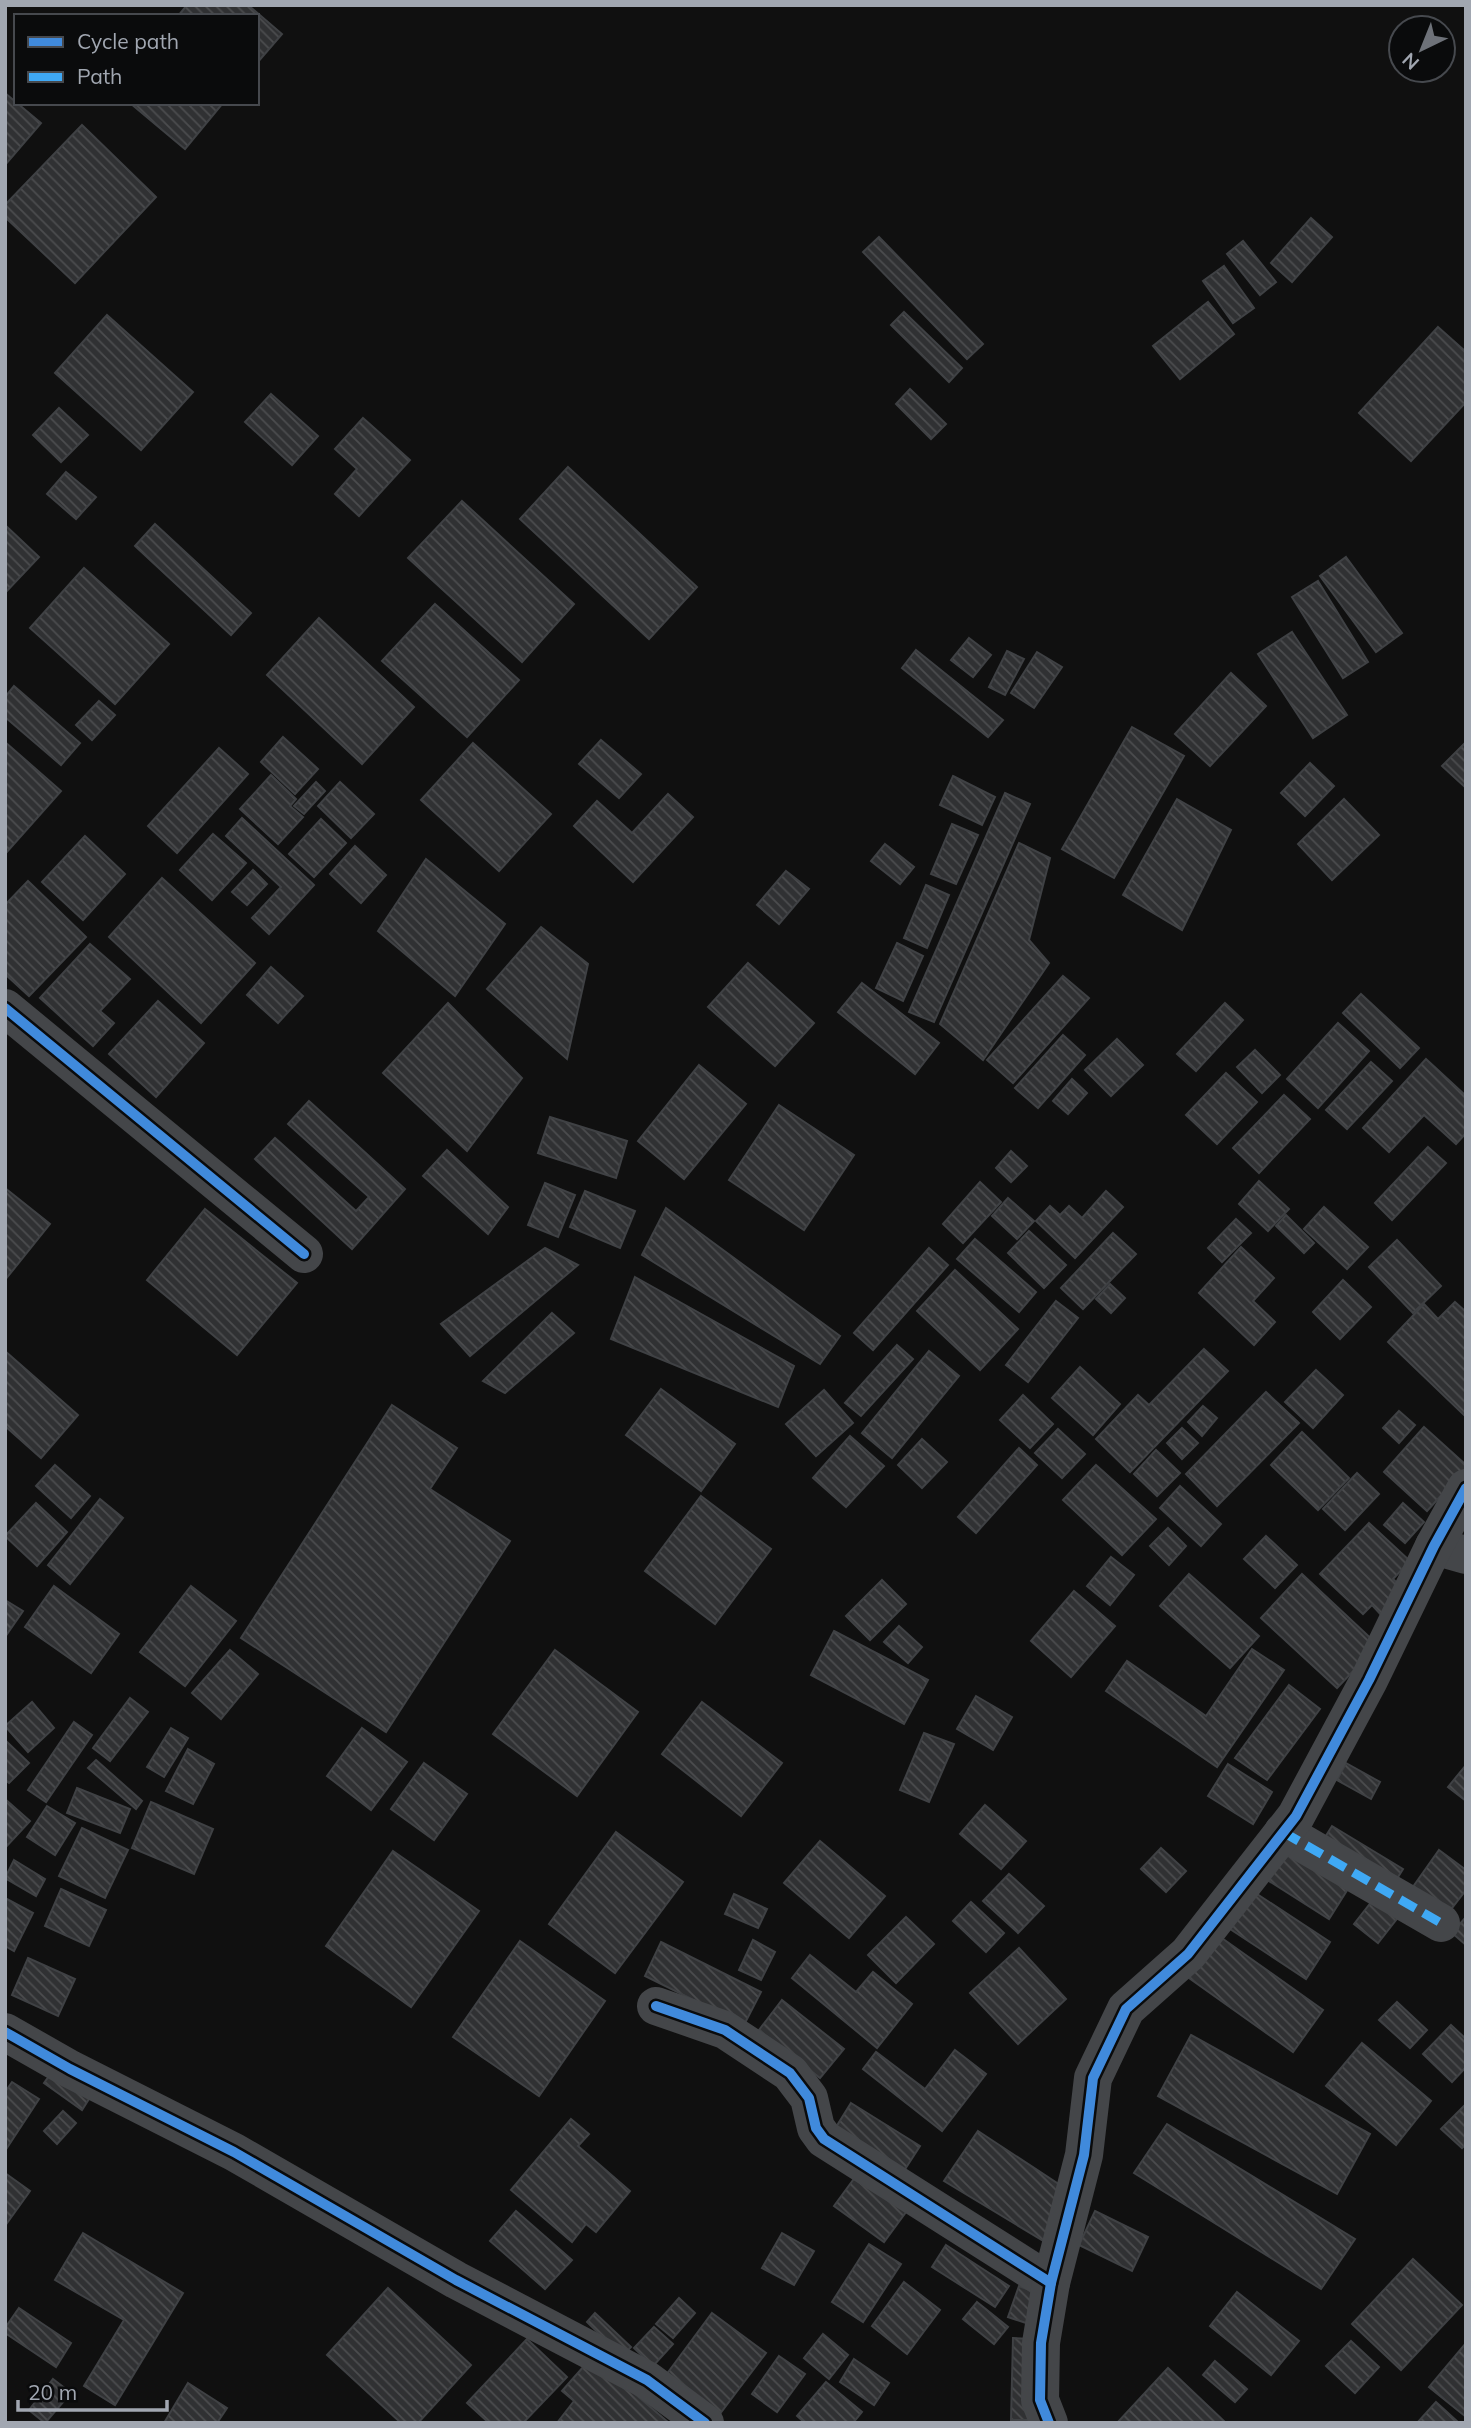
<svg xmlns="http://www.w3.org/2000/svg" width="1471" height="2428" font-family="Mulish,sans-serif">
  <defs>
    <pattern id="building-back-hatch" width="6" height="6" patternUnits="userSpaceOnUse" patternTransform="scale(1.75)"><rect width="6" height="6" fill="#303133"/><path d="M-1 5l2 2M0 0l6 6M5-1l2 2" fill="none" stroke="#4b4c4e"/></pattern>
  </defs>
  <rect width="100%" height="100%" fill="#101010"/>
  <g fill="url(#building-back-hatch)" stroke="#3f4144" stroke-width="2">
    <polygon points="187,5 248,5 282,34 257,63 257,16 178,16"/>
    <polygon points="5,93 41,123 5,165"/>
    <polygon points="130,103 223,103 185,149"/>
    <polygon points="82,125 156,197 75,283 5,217 5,205"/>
    <polygon points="1311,218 1332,237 1292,282 1271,263"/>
    <polygon points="879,237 983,344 967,359 863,252"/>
    <polygon points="1243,241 1276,282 1260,295 1227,254"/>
    <polygon points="1224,266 1254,308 1233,323 1203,281"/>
    <polygon points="1208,302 1234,334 1180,379 1153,346"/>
    <polygon points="904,312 962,368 949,382 891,325"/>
    <polygon points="107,315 193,392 141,450 55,373"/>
    <polygon points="1438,327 1466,352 1466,402 1411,461 1359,413"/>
    <polygon points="910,389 946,424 931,439 896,404"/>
    <polygon points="271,394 318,436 292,465 245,422"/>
    <polygon points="59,408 88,435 61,462 33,435"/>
    <polygon points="363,418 410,460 359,516 335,494 357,469 335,449"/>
    <polygon points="568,467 697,587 649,639 520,519"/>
    <polygon points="66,472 96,497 76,519 47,494"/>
    <polygon points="462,501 574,604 522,662 408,558"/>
    <polygon points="155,524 251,613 231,635 135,546"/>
    <polygon points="5,525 39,557 5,593"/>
    <polygon points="1346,557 1402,633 1376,652 1320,576"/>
    <polygon points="84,568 169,644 115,704 30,628"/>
    <polygon points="1318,581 1368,662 1343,678 1292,597"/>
    <polygon points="435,604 519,680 467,737 382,661"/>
    <polygon points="319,618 414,707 362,764 267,675"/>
    <polygon points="1292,632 1347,715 1313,738 1258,654"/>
    <polygon points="969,638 991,655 973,677 951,660"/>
    <polygon points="916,650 1003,720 988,737 902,668"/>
    <polygon points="1007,651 1024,659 1005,695 989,687"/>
    <polygon points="1037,652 1062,667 1034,708 1011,693"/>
    <polygon points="1231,673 1266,706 1210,766 1175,734"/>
    <polygon points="14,686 80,743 61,765 5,717 5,697"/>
    <polygon points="99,701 115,715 92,740 76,725"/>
    <polygon points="1132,727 1184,756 1114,878 1062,849"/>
    <polygon points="283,737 318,769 295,794 261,762"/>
    <polygon points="601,740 641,774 619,798 579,764"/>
    <polygon points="5,742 61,791 5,854"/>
    <polygon points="1466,742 1466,788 1442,766"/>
    <polygon points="473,743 551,814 499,871 421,800"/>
    <polygon points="219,748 248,774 177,853 148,826"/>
    <polygon points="1310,763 1334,786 1305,816 1281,793"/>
    <polygon points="271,775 296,799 290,806 303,817 278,844 240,809"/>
    <polygon points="953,776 995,797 982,825 940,805"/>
    <polygon points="316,782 325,791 304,814 294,806"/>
    <polygon points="340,782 374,814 351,838 318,806"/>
    <polygon points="1005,793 1030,804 934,1022 909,1012"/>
    <polygon points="668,794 693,817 633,882 574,826 597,801 632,833"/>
    <polygon points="1177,799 1231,830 1182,930 1123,895"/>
    <polygon points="1344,799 1379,835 1332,880 1298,844"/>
    <polygon points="242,818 314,885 269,934 252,918 281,887 226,836"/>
    <polygon points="321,819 346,843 314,877 289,854"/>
    <polygon points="952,824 978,835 956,884 931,874"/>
    <polygon points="213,834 246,863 212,900 180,870"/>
    <polygon points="85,836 125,874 83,920 42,882"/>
    <polygon points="1019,843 1050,858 1029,940 1049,963 983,1060 940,1024"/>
    <polygon points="885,844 914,867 900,884 871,861"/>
    <polygon points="355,846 386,875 361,903 330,874"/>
    <polygon points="426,859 505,924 455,996 378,931"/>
    <polygon points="253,870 267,884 247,905 232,892"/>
    <polygon points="786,871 809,889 779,924 757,905"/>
    <polygon points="162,878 255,963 201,1023 109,937"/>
    <polygon points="28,881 86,937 29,996 5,974 5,905"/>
    <polygon points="926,885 949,895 927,948 904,938"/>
    <polygon points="541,927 588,964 567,1059 487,989"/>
    <polygon points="897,943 923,956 903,1001 876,988"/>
    <polygon points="90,944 130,979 100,1011 114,1023 93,1046 40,998"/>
    <polygon points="748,963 814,1023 775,1066 708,1007"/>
    <polygon points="271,967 303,996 278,1023 247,995"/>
    <polygon points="1063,976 1089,998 1013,1083 987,1060"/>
    <polygon points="862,983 939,1043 915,1074 838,1012"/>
    <polygon points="1361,994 1419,1048 1400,1068 1343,1013"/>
    <polygon points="158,1001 204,1043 156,1097 109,1054"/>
    <polygon points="448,1003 522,1078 467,1151 383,1073"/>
    <polygon points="1225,1003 1243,1020 1196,1071 1177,1054"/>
    <polygon points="1338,1023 1369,1051 1318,1108 1287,1079"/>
    <polygon points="1063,1035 1085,1055 1038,1108 1015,1088"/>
    <polygon points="1117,1039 1143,1065 1111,1096 1085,1070"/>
    <polygon points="1255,1050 1280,1075 1262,1093 1237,1067"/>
    <polygon points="1426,1059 1466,1096 1466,1133 1456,1144 1424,1115 1389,1152 1363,1128"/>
    <polygon points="1371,1062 1392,1081 1347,1129 1326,1110"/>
    <polygon points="699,1065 746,1104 684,1179 638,1141"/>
    <polygon points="1226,1073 1257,1102 1217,1144 1186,1115"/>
    <polygon points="1072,1079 1087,1093 1068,1114 1053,1101"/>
    <polygon points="1284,1095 1310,1119 1259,1173 1233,1148"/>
    <polygon points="309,1101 405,1189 352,1249 255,1159 275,1138 356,1211 369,1197 288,1124"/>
    <polygon points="779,1105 854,1155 804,1230 729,1180"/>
    <polygon points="550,1117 627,1141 616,1178 538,1153"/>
    <polygon points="1428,1147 1446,1163 1392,1220 1375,1203"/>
    <polygon points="447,1150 508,1207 488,1234 423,1176"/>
    <polygon points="1011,1151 1027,1166 1011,1182 996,1168"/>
    <polygon points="1259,1181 1289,1209 1268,1231 1239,1204"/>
    <polygon points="980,1182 1001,1202 963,1243 943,1224"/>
    <polygon points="545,1183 575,1195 558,1237 528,1225"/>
    <polygon points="5,1188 50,1224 5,1280"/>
    <polygon points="585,1191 635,1211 620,1248 570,1227"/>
    <polygon points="1106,1191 1123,1207 1075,1258 1036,1221 1050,1206 1060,1215 1069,1206 1082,1218"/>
    <polygon points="1008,1198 1034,1221 1017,1239 992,1216"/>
    <polygon points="1324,1207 1368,1247 1347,1269 1304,1229"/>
    <polygon points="666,1208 840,1336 820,1364 642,1255"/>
    <polygon points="205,1209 297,1283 237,1355 147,1280"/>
    <polygon points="1286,1215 1314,1243 1304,1253 1276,1226"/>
    <polygon points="1236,1219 1251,1233 1222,1262 1208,1248"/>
    <polygon points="1029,1231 1066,1265 1044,1288 1008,1253"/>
    <polygon points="1113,1233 1136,1254 1083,1309 1061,1288"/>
    <polygon points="975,1239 1036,1292 1019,1312 957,1259"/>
    <polygon points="1397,1240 1441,1286 1413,1313 1369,1267"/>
    <polygon points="1241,1247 1274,1278 1253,1301 1275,1322 1254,1345 1199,1293"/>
    <polygon points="545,1248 578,1265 470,1356 441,1324"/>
    <polygon points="929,1248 948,1265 873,1350 854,1333"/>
    <polygon points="955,1270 1018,1329 980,1370 917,1311"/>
    <polygon points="635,1277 794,1366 778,1407 611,1339"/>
    <polygon points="1343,1280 1371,1307 1340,1339 1313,1312"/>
    <polygon points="1110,1284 1125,1298 1111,1313 1096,1299"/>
    <polygon points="1056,1301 1078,1318 1028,1382 1006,1365"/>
    <polygon points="1455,1302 1466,1312 1466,1417 1388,1342 1424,1304 1438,1319"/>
    <polygon points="552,1313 574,1333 505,1393 483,1381"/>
    <polygon points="897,1345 913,1359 861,1416 845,1403"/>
    <polygon points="1204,1349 1228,1371 1130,1472 1096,1439 1138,1395 1149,1405"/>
    <polygon points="5,1351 78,1415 41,1458 5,1426"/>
    <polygon points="929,1351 959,1376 892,1458 862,1433"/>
    <polygon points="1080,1367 1120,1404 1093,1435 1052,1398"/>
    <polygon points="1316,1370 1343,1395 1313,1428 1285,1402"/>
    <polygon points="661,1389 735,1444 701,1491 626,1435"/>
    <polygon points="824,1390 853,1423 816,1456 786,1424"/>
    <polygon points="1266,1392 1299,1423 1217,1506 1186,1474"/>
    <polygon points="1023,1395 1053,1424 1030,1448 1000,1420"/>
    <polygon points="392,1405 457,1448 430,1489 510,1541 386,1732 241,1638"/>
    <polygon points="1203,1406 1217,1418 1202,1436 1188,1422"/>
    <polygon points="1399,1411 1415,1425 1399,1443 1383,1428"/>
    <polygon points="1424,1427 1466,1465 1466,1468 1427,1511 1384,1472"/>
    <polygon points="1182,1428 1198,1443 1182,1459 1167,1443"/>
    <polygon points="1058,1429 1085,1454 1062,1478 1035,1453"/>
    <polygon points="1302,1432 1349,1478 1318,1510 1271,1465"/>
    <polygon points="850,1436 884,1466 846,1507 813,1478"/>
    <polygon points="922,1439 947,1462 922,1488 898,1465"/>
    <polygon points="1019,1448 1037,1465 976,1533 958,1517"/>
    <polygon points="1156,1450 1180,1473 1157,1496 1134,1474"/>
    <polygon points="55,1465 90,1496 71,1518 36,1486"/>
    <polygon points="1096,1465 1156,1519 1122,1555 1063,1500"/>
    <polygon points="1357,1473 1379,1494 1345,1530 1323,1509"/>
    <polygon points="1180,1486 1221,1524 1201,1546 1160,1508"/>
    <polygon points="701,1496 771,1549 715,1624 645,1571"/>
    <polygon points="100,1499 123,1518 70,1584 48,1565"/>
    <polygon points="36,1503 67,1532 37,1566 5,1536"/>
    <polygon points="1403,1503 1424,1522 1405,1543 1384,1525"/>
    <polygon points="1369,1523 1410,1561 1393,1579 1407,1592 1383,1617 1372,1605 1363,1614 1320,1574"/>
    <polygon points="1168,1528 1186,1546 1169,1565 1150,1546"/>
    <polygon points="1266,1536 1297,1565 1275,1588 1244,1559"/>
    <polygon points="1111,1557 1134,1575 1110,1605 1087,1586"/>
    <polygon points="1189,1574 1259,1636 1230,1668 1160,1606"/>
    <polygon points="1302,1574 1378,1645 1337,1688 1261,1618"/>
    <polygon points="882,1580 906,1604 870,1640 846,1616"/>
    <polygon points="54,1586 119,1634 91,1673 25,1627"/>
    <polygon points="191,1586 236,1621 185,1686 140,1652"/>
    <polygon points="1074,1591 1115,1626 1071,1677 1031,1641"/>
    <polygon points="5,1600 23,1611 5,1637"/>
    <polygon points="899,1626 922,1647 908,1663 884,1642"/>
    <polygon points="834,1631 928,1680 904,1724 811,1675"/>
    <polygon points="1252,1649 1284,1670 1217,1767 1106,1691 1127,1661 1206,1716"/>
    <polygon points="230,1650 258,1674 221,1719 192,1693"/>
    <polygon points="555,1650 638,1712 577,1796 493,1734"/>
    <polygon points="1289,1685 1320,1709 1267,1780 1235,1758"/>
    <polygon points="976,1696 1012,1717 993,1750 957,1729"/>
    <polygon points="130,1698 148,1712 110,1761 93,1748"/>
    <polygon points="32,1702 54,1728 28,1752 5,1726"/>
    <polygon points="702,1702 782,1763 741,1816 662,1754"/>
    <polygon points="74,1722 92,1735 46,1802 28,1790"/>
    <polygon points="171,1728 188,1738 164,1777 147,1767"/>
    <polygon points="362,1728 407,1762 371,1810 327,1776"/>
    <polygon points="924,1733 954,1744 929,1802 900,1790"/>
    <polygon points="5,1740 29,1763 9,1783 5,1780"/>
    <polygon points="188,1749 214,1764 193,1804 166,1791"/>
    <polygon points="96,1760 142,1801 136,1809 88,1768"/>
    <polygon points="424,1763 467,1794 434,1840 391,1809"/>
    <polygon points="1346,1763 1380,1782 1371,1799 1337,1780"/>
    <polygon points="1228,1764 1272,1792 1253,1824 1208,1796"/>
    <polygon points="1466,1765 1466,1801 1448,1787"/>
    <polygon points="77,1788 130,1809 120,1833 67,1813"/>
    <polygon points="5,1799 30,1821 5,1848"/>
    <polygon points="151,1802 213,1829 194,1874 132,1848"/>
    <polygon points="985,1805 1026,1841 1001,1869 960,1834"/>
    <polygon points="47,1806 75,1823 55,1855 27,1837"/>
    <polygon points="1332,1826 1403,1869 1390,1890 1319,1847"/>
    <polygon points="82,1828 128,1850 105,1898 59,1876"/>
    <polygon points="616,1832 683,1882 615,1973 549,1924"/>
    <polygon points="820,1841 885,1896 849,1938 784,1883"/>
    <polygon points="1283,1842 1351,1884 1329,1919 1261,1876"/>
    <polygon points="1161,1848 1186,1871 1166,1892 1141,1869"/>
    <polygon points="1439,1850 1466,1870 1466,1890 1445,1917 1410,1891"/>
    <polygon points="393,1851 479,1911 411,2007 326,1946"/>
    <polygon points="14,1860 45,1879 36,1896 5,1878"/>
    <polygon points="1009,1874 1044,1906 1018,1933 983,1901"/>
    <polygon points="61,1889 106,1910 89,1946 45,1926"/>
    <polygon points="1251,1890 1330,1942 1306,1979 1227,1927"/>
    <polygon points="734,1894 767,1909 758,1928 725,1914"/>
    <polygon points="1376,1896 1400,1915 1378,1943 1354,1924"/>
    <polygon points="5,1898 33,1913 14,1951 5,1946"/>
    <polygon points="971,1902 1004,1933 986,1952 953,1921"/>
    <polygon points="906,1917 934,1944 896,1983 868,1955"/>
    <polygon points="1466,1917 1466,1945 1452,1933"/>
    <polygon points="1219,1936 1323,2010 1293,2052 1189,1978"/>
    <polygon points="753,1940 775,1952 761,1980 739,1970"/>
    <polygon points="520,1941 605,2001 539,2096 453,2037"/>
    <polygon points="661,1942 761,1992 744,2025 645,1976"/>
    <polygon points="1019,1948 1066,1999 1018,2044 970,1993"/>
    <polygon points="810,1955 856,1992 873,1972 912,2004 877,2048 792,1978"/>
    <polygon points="28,1958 75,1979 58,2016 12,1995"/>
    <polygon points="782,2000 844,2049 820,2078 759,2030"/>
    <polygon points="1397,2002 1427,2030 1410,2048 1379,2020"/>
    <polygon points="1451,2025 1466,2039 1466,2067 1452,2082 1423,2054"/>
    <polygon points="1191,2035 1370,2134 1337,2194 1158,2096"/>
    <polygon points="1362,2043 1431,2101 1396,2145 1326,2086"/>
    <polygon points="955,2050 986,2074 942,2131 863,2069 876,2052 925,2089"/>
    <polygon points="52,2072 89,2099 82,2110 44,2083"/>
    <polygon points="12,2082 39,2099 5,2151 5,2092"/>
    <polygon points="851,2103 920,2146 902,2174 833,2132"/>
    <polygon points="1466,2104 1466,2144 1462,2148 1441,2129"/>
    <polygon points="63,2111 76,2123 57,2144 44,2131"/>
    <polygon points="571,2119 589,2134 578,2146 630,2191 596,2232 586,2224 572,2242 511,2190"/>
    <polygon points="1167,2124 1355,2239 1321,2289 1134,2173"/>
    <polygon points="978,2131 1060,2185 1045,2242 944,2181"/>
    <polygon points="859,2172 909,2208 884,2242 834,2206"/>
    <polygon points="5,2173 30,2191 5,2226"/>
    <polygon points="516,2211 572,2260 545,2289 490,2241"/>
    <polygon points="1095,2211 1148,2237 1132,2271 1079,2245"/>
    <polygon points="83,2233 183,2293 115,2405 84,2386 124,2320 55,2280"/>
    <polygon points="782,2233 814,2251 794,2285 762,2268"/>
    <polygon points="869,2244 901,2264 863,2322 832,2302"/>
    <polygon points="946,2245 1009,2286 995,2307 932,2267"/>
    <polygon points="1413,2259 1462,2305 1401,2370 1352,2324"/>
    <polygon points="904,2282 940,2310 907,2354 872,2326"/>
    <polygon points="1019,2286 1040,2294 1029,2324 1008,2317"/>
    <polygon points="388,2288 471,2365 418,2423 401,2423 327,2355"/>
    <polygon points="1237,2292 1299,2341 1271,2375 1210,2326"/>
    <polygon points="679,2298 695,2313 673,2338 656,2324"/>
    <polygon points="977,2302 1008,2327 994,2344 963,2319"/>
    <polygon points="19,2308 71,2343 56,2367 5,2333 5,2328"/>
    <polygon points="595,2313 631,2347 622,2356 587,2322"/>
    <polygon points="712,2313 766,2353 719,2415 666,2375"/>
    <polygon points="654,2327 673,2344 653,2366 634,2348"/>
    <polygon points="823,2334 848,2355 829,2379 804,2358"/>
    <polygon points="1013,2338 1032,2339 1031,2420 1011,2420"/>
    <polygon points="527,2339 567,2377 523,2423 489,2423 467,2403"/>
    <polygon points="1351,2341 1379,2367 1355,2393 1326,2366"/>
    <polygon points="1466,2343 1466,2417 1429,2387"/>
    <polygon points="779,2356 805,2374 777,2412 752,2394"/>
    <polygon points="592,2357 669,2423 557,2423 574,2401 562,2391"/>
    <polygon points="854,2359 889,2383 874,2405 840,2382"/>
    <polygon points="1215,2361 1247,2389 1235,2402 1203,2375"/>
    <polygon points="1168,2368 1226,2423 1117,2423"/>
    <polygon points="53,2379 71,2393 45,2423 29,2410"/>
    <polygon points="826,2382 862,2412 853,2423 805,2423 797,2416"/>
    <polygon points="188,2383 227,2408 217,2423 164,2423"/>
    <polygon points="1436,2402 1459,2423 1417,2423"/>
  </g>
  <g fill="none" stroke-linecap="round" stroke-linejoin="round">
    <g stroke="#444649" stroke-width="38">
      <polyline points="5,1008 304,1254"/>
      <polyline points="1434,1546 1466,1555"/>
      <polyline points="1283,1832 1441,1923"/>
      <polyline points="656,2006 725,2030 790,2073 809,2098 816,2128 824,2139 1051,2283"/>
      <polyline points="5,2032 70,2069 234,2152 456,2280 647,2380 705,2423"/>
      <polyline points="1049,2423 1040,2400 1041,2343 1051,2283 1084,2155 1093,2078 1126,2009 1188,1954 1296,1816 1369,1680 1434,1546 1466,1488"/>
    </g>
    <polyline stroke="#3fa9f5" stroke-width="9" stroke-dasharray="18 9" stroke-linecap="butt" points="1283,1832 1441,1923"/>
    <g stroke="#0a0b0c" stroke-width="15">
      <g id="cycleway">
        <polyline points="5,1008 304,1254"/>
        <polyline points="656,2006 725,2030 790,2073 809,2098 816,2128 824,2139 1051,2283"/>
        <polyline points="5,2032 70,2069 234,2152 456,2280 647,2380 705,2423"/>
        <polyline points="1049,2423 1040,2400 1041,2343 1051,2283 1084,2155 1093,2078 1126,2009 1188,1954 1296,1816 1369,1680 1434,1546 1466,1488"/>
      </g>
    </g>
    <use href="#cycleway" stroke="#408adc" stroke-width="10"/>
  </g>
  <rect width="1471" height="2428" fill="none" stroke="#a1a7b1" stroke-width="14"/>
  <rect x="14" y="14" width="245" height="91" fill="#0a0b0c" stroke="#46494e" stroke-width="2"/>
  <rect x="28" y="37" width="35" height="10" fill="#408adc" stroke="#46494e" stroke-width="2"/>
  <text x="77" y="49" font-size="21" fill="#a1a7b1">Cycle path</text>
  <rect x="28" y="72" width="35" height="10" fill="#3fa9f5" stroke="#46494e" stroke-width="2"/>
  <text x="77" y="84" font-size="21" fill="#a1a7b1">Path</text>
  <g transform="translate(1422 49) rotate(223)"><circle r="33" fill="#0a0b0c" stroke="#46494e" stroke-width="2"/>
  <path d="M0-5L12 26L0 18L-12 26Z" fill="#6e7279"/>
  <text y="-10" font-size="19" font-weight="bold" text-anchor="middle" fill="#a1a7b1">N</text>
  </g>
  <path d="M18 2400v10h149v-10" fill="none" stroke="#a1a7b1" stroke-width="3.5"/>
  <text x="28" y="2400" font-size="21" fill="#a1a7b1" stroke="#0a0b0c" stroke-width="5" paint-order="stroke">20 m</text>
</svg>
